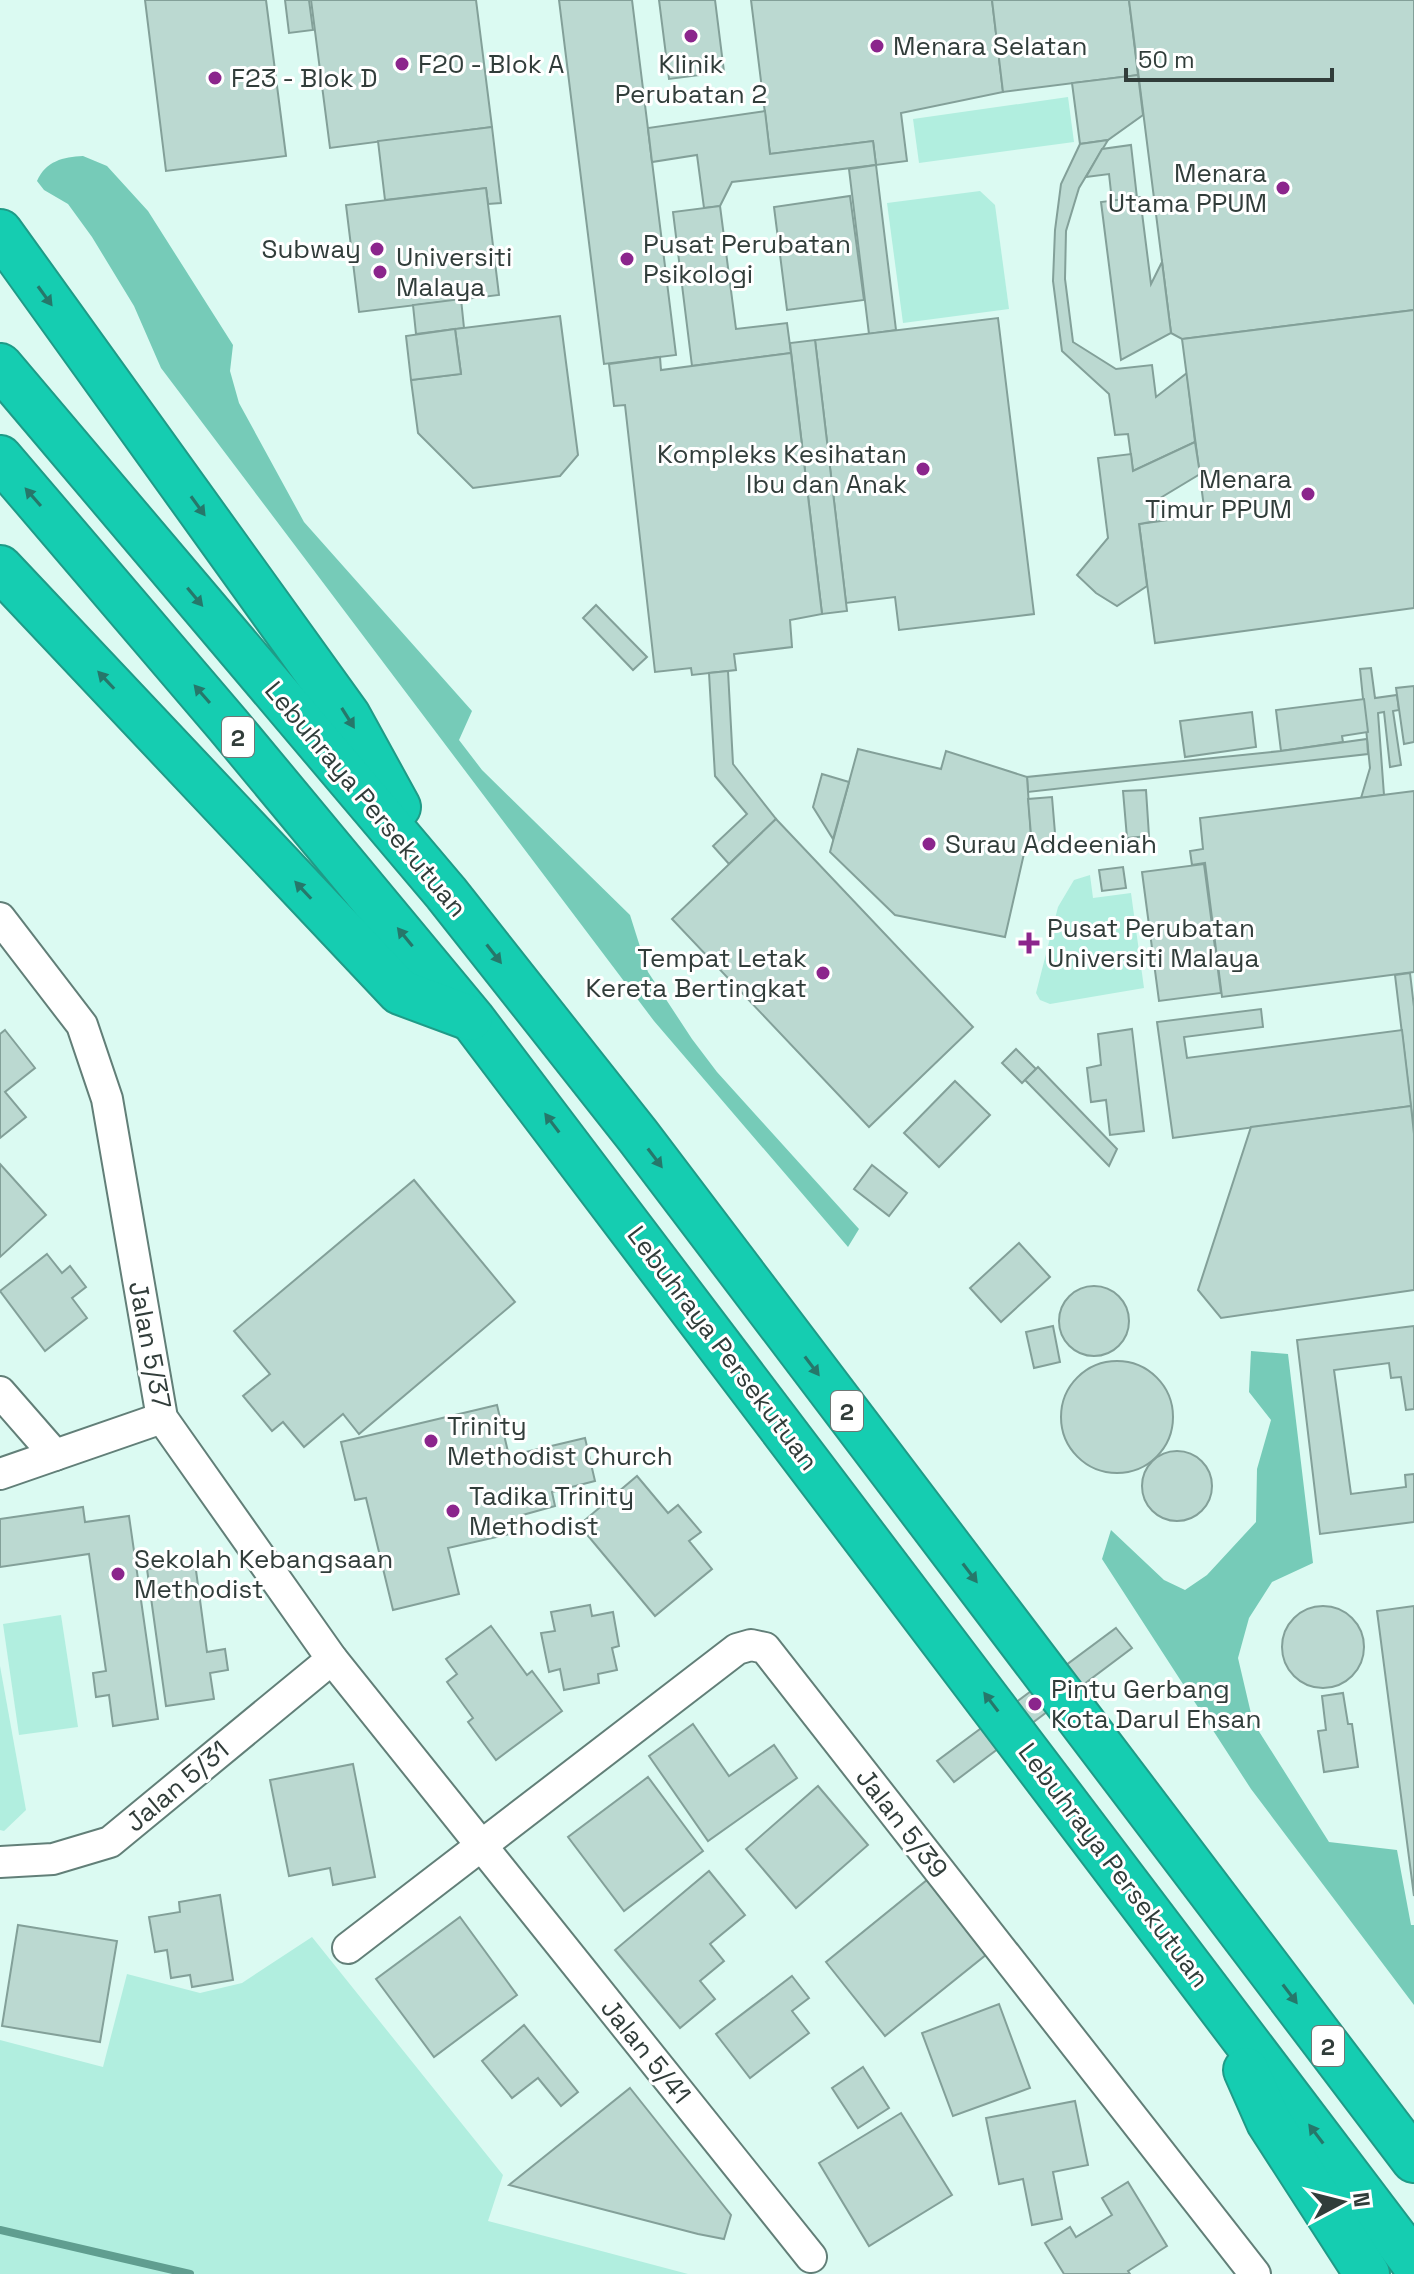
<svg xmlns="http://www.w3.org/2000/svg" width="1414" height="2274" font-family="'Space Grotesk',sans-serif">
  <rect width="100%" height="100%" fill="#dbfaf2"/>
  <g fill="#b1eedf">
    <polygon points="1068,97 1074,142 919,163 913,119"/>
    <polygon points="980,191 995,205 1009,309 903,323 887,203"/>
    <polygon points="1090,875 1093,898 1131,893 1144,988 1050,1004 1040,1000 1036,993 1058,907 1074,880"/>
    <polygon points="61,1615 78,1727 19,1735 3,1624"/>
    <polygon points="0,1666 26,1810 4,1831 0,1830"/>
    <polygon points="312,1937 503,2175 488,2221 688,2274 0,2274 0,2040 103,2067 127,1974 200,1993 242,1983"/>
  </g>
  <g fill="#76cbb8">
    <path d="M83,156L107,166L148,211L233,345L230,371L239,403L304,522L472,711L459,740L482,770L630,915L648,972L692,1039L717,1072L859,1229L848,1247L654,1021L161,368L134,306L92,237L68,204L44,190L37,181C46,161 63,157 83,156Z"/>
    <polygon points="1251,1351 1288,1354 1313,1563 1272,1582 1249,1618 1238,1658 1253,1722 1329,1842 1397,1850 1411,1925 1414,1925 1414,2005 1251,1789 1102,1559 1111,1530 1164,1580 1185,1590 1207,1575 1256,1522 1257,1469 1271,1420 1249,1392"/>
  </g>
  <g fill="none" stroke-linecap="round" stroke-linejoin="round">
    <polyline stroke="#609e90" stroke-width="8" points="0,2230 190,2274"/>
  </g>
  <g fill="#bbd9d1" stroke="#83a099" stroke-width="2">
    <polygon points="145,0 266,0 286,156 166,171"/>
    <polygon points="285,0 309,0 313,30 289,33"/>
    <polygon points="311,0 476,0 492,127 330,148"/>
    <polygon points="559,0 632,0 676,355 604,364"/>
    <polygon points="659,0 715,0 724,72 669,79"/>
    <polygon points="751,0 992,0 1003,92 901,113 907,161 876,165 873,141 770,154"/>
    <polygon points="992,0 1129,0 1138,75 1003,92"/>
    <polygon points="1129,0 1414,0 1414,310 1182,339 1171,333"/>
    <polygon points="1138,75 1143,115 1108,140 1080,144 1072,83"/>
    <polygon points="765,111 770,154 873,141 876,165 732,182 720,206 704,208 697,155 652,162 648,128"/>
    <polygon points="492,127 501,203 488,204 486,188 385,200 378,141"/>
    <polygon points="1108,140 1079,188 1066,231 1065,279 1073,342 1116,369 1152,365 1156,397 1187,373 1195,442 1133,471 1128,434 1115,435 1109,394 1062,351 1053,281 1055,230 1061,184 1080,144"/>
    <polygon points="1131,145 1137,198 1112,201 1109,174 1086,177 1102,149"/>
    <polygon points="876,165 896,330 869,334 849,169"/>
    <polygon points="486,188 499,295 359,312 346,205"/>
    <polygon points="850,196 864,300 787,310 774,207"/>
    <polygon points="1140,197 1151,284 1162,262 1171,333 1121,360 1101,202"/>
    <polygon points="720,206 736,329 787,323 791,353 692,366 673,212"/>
    <polygon points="461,299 464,328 416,334 413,305"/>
    <polygon points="1414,310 1414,608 1155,643 1139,524 1205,515 1182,339"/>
    <polygon points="560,316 578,455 560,476 473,488 418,433 411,380 461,374 455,329"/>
    <polygon points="998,318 1034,614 899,630 895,597 846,603 815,340"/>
    <polygon points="455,329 461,374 411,380 406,336"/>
    <polygon points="815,340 847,611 822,614 790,343"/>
    <polygon points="791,353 822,614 790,620 792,647 734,654 736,670 692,675 691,668 655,672 625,405 614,406 609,364 660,357 661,370"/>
    <polygon points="1195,442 1200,474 1157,500 1156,521 1139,524 1147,586 1117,606 1096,593 1077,575 1108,538 1098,458 1131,454 1133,471"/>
    <polygon points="596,605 647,657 633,670 583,618"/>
    <polygon points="1371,668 1375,698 1397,695 1399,710 1393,711 1401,765 1390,767 1384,712 1378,713 1384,795 1361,798 1370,768 1360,669"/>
    <polygon points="728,671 733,764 776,819 729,864 713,846 747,814 715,776 709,673"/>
    <polygon points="1414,686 1414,742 1404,744 1396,688"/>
    <polygon points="1364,699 1368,732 1342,736 1343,742 1281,751 1276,710"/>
    <polygon points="1252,712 1256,747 1185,757 1180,721"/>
    <polygon points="1367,739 1368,754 1028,792 1027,777 1281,751"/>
    <polygon points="858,749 941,769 946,751 1027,777 1031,835 1028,836 1005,937 895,915 830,852"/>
    <polygon points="822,774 849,782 833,839 813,807"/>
    <polygon points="1146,790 1149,836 1127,838 1123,791"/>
    <polygon points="1414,791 1414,972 1222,997 1205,863 1192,865 1190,851 1203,849 1200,818"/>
    <polygon points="1052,797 1056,845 1032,847 1028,799"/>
    <polygon points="776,819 973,1027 869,1127 672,919"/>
    <polygon points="1204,864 1221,993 1159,1001 1142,872"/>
    <polygon points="1123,867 1126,888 1102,891 1099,870"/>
    <polygon points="1410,973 1414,1007 1414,1134 1395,975"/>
    <polygon points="1261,1009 1263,1027 1184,1037 1187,1058 1402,1030 1411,1106 1173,1138 1157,1022"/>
    <polygon points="1132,1029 1144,1131 1110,1135 1106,1100 1091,1102 1087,1068 1101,1065 1098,1034"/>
    <polygon points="5,1030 35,1068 5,1092 26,1117 0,1138 0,1034"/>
    <polygon points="1016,1049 1036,1069 1022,1083 1002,1063"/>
    <polygon points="1038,1067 1117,1149 1109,1166 1025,1080"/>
    <polygon points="955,1081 990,1115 939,1167 904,1133"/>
    <polygon points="1411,1106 1414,1134 1414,1290 1221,1318 1198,1290 1251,1127"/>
    <polygon points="0,1164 46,1215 0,1257"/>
    <polygon points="872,1165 907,1193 889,1216 854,1189"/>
    <polygon points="414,1180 515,1302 359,1434 343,1414 304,1447 283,1422 272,1431 243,1396 270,1374 234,1331"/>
    <polygon points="1019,1243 1050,1277 1001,1322 970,1288"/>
    <polygon points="47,1254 62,1273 70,1266 86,1287 72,1298 87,1318 45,1351 0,1291"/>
    <circle cx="1094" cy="1321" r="35"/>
    <polygon points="1053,1326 1060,1362 1034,1368 1026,1332"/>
    <polygon points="1414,1326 1414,1409 1406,1410 1401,1377 1391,1378 1389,1363 1334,1370 1351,1494 1406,1487 1405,1475 1414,1474 1414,1522 1320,1534 1297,1340"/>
    <circle cx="1117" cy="1417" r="56"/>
    <polygon points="497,1405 509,1456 585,1438 595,1481 552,1492 555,1506 519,1516 523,1531 448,1548 459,1594 393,1610 366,1498 355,1500 341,1442"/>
    <circle cx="1177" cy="1486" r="35"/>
    <polygon points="637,1476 668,1513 678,1505 701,1532 689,1541 712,1569 655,1616 579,1525"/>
    <polygon points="83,1507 85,1522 129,1516 158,1719 113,1726 109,1695 96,1697 93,1673 106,1671 89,1554 0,1567 0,1519"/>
    <polygon points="195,1563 207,1652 225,1649 228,1670 210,1673 214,1699 166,1706 147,1569"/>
    <polygon points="590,1605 592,1616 613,1612 619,1646 612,1648 617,1670 598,1674 599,1683 564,1690 560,1669 549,1672 541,1633 555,1631 551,1612"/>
    <polygon points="1414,1606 1414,1896 1377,1611"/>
    <circle cx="1323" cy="1647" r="41"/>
    <polygon points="491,1626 527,1675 532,1671 562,1711 496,1760 468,1722 473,1718 447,1682 457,1674 446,1659"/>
    <polygon points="1116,1628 1132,1648 954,1782 937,1761"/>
    <polygon points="1343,1693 1348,1724 1352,1724 1358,1767 1324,1772 1318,1731 1326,1730 1322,1696"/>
    <polygon points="693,1724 729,1776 774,1745 797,1778 708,1841 649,1756"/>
    <polygon points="353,1764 375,1877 333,1885 330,1868 289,1876 270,1780"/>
    <polygon points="648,1777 703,1851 624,1911 568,1837"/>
    <polygon points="818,1786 868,1845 796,1908 746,1849"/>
    <polygon points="709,1871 745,1915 710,1944 724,1961 700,1981 715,1999 680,2028 615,1950"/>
    <polygon points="927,1880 987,1954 885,2036 826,1962"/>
    <polygon points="220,1895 233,1980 192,1987 190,1975 171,1978 167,1950 155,1952 149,1917 180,1912 179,1902"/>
    <polygon points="460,1917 517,1995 434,2057 376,1979"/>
    <polygon points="18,1925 117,1941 100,2042 2,2026"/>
    <polygon points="792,1976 809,1998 792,2011 809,2033 750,2078 716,2034"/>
    <polygon points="999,2004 1030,2088 953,2116 922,2033"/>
    <polygon points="524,2025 578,2092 561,2106 538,2078 512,2098 482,2061"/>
    <polygon points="863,2067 889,2108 858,2128 832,2088"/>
    <polygon points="630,2088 731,2215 724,2239 698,2234 509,2185"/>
    <polygon points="1075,2101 1088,2165 1053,2172 1062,2219 1032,2225 1023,2179 999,2184 986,2118"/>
    <polygon points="901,2113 952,2195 869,2246 819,2163"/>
    <polygon points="1128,2182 1167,2246 1128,2271 1130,2274 1064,2274 1045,2243 1070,2227 1076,2237 1112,2215 1102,2198"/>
  </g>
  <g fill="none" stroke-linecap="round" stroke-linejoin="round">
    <g stroke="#627f78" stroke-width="34">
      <g id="street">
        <polyline points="0,918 82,1025 107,1099 162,1418 332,1659 811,2257"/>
        <polyline points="0,1392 55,1455"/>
        <polyline points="0,1474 162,1418"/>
        <polyline points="0,1862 53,1859 110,1842 332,1659"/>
        <polyline points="348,1948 737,1649 751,1645 765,1648 1255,2274"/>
      </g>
    </g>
    <g stroke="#1f9b87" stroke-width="48">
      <g id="highway">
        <polyline points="0,232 348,716 398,807"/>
        <polyline points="0,366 446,893 638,1136 1414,2160"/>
        <polyline points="0,458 228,725 472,1019 1414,2263"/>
        <polyline points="0,568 400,992 470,1018"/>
        <polyline points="1246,2070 1269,2122 1367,2274"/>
      </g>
    </g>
    <use href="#street" stroke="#fff" stroke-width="30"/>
    <use href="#highway" stroke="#15cdb1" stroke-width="44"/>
  </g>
  <defs><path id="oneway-solid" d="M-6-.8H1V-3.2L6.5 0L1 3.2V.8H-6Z" transform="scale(2)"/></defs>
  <g fill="#26776a">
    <use href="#oneway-solid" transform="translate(45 296) rotate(54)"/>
    <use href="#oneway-solid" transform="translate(33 497) rotate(-131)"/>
    <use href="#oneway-solid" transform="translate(198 506) rotate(54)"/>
    <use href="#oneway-solid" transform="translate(195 597) rotate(50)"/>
    <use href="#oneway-solid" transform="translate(106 680) rotate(-133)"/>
    <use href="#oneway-solid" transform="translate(202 694) rotate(-131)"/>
    <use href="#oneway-solid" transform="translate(348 718) rotate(58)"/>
    <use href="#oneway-solid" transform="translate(303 890) rotate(-133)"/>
    <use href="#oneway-solid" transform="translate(405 937) rotate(-129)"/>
    <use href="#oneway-solid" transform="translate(494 954) rotate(52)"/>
    <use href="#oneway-solid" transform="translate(552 1123) rotate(-127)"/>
    <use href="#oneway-solid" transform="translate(655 1158) rotate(53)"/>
    <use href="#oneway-solid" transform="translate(812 1366) rotate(53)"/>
    <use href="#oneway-solid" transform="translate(970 1573) rotate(53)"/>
    <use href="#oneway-solid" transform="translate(991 1702) rotate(-127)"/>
    <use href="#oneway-solid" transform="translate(1290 1994) rotate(53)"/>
    <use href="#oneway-solid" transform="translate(1316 2134) rotate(-127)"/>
  </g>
  <g fill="#8b258c" stroke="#fff" stroke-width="3">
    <circle cx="691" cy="36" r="8"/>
    <circle cx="877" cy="46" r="8"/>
    <circle cx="402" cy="64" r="8"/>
    <circle cx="215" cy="78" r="8"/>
    <circle cx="1283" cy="188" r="8"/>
    <circle cx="377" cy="249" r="8"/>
    <circle cx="627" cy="259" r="8"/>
    <circle cx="380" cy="272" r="8"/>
    <circle cx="923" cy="469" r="8"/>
    <circle cx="1308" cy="494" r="8"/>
    <circle cx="929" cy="844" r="8"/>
    <path d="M1025 931h8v8h8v8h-8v8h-8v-8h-8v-8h8z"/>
    <circle cx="823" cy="973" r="8"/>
    <circle cx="431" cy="1441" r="8"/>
    <circle cx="453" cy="1511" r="8"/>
    <circle cx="118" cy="1574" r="8"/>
    <circle cx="1035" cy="1704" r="8"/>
  </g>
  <g text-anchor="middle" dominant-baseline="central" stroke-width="6" stroke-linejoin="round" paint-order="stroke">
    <g fill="#fff" stroke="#6f7775" stroke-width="2">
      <rect x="222" y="717" width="32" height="40" rx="6"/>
      <rect x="831" y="1391" width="32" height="40" rx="6"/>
      <rect x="1312" y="2026" width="32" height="40" rx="6"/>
    </g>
    <g font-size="24" font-weight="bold" fill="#313d3a">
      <text x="238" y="737">2</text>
      <text x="847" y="1411">2</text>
      <text x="1328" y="2046">2</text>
    </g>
    <g font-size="26" fill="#313d3a" stroke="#fff" text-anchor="start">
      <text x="893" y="46">Menara Selatan</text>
      <text x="418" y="64">F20 - Blok A</text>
      <text x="691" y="64" text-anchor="middle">Klinik<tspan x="691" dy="30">Perubatan 2</tspan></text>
      <text x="231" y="78">F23 - Blok D</text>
      <text x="1267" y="173" text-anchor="end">Menara<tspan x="1267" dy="30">Utama PPUM</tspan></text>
      <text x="643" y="244">Pusat Perubatan<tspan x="643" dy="30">Psikologi</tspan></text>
      <text x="361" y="249" text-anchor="end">Subway</text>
      <text x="396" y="257">Universiti<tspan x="396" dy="30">Malaya</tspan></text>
      <text x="907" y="454" text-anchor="end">Kompleks Kesihatan<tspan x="907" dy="30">Ibu dan Anak</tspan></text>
      <text x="1292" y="479" text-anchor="end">Menara<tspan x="1292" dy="30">Timur PPUM</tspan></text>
      <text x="945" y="844">Surau Addeeniah</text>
      <text x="1047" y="928">Pusat Perubatan<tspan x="1047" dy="30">Universiti Malaya</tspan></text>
      <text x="807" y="958" text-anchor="end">Tempat Letak<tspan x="807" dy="30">Kereta Bertingkat</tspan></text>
      <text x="447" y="1426">Trinity<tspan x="447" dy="30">Methodist Church</tspan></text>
      <text x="469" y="1496">Tadika Trinity<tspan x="469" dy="30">Methodist</tspan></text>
      <text x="134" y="1559">Sekolah Kebangsaan<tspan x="134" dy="30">Methodist</tspan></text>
      <text x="1051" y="1689">Pintu Gerbang<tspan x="1051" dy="30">Kota Darul Ehsan</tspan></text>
    </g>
    <g font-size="26" fill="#313d3a" stroke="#fff">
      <text transform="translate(366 799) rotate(50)">Lebuhraya Persekutuan</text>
      <text transform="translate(150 1345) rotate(79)">Jalan 5/37</text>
      <text transform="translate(723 1348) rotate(53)">Lebuhraya Persekutuan</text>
      <text transform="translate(177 1786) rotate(-40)">Jalan 5/31</text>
      <text transform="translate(902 1823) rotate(52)">Jalan 5/39</text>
      <text transform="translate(1114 1865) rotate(53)">Lebuhraya Persekutuan</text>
      <text transform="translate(646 2051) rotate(51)">Jalan 5/41</text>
    </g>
  </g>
  <g transform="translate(1342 2202) rotate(83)" stroke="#ffffff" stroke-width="6" paint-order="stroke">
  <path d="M0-6L14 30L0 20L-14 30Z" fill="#313d3a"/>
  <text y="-12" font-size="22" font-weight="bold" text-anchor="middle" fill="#313d3a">N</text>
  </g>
  <path d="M1126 68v12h206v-12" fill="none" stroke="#313d3a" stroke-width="4"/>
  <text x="1138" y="68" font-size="24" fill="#313d3a" stroke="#ffffff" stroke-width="6" paint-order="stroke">50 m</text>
</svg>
